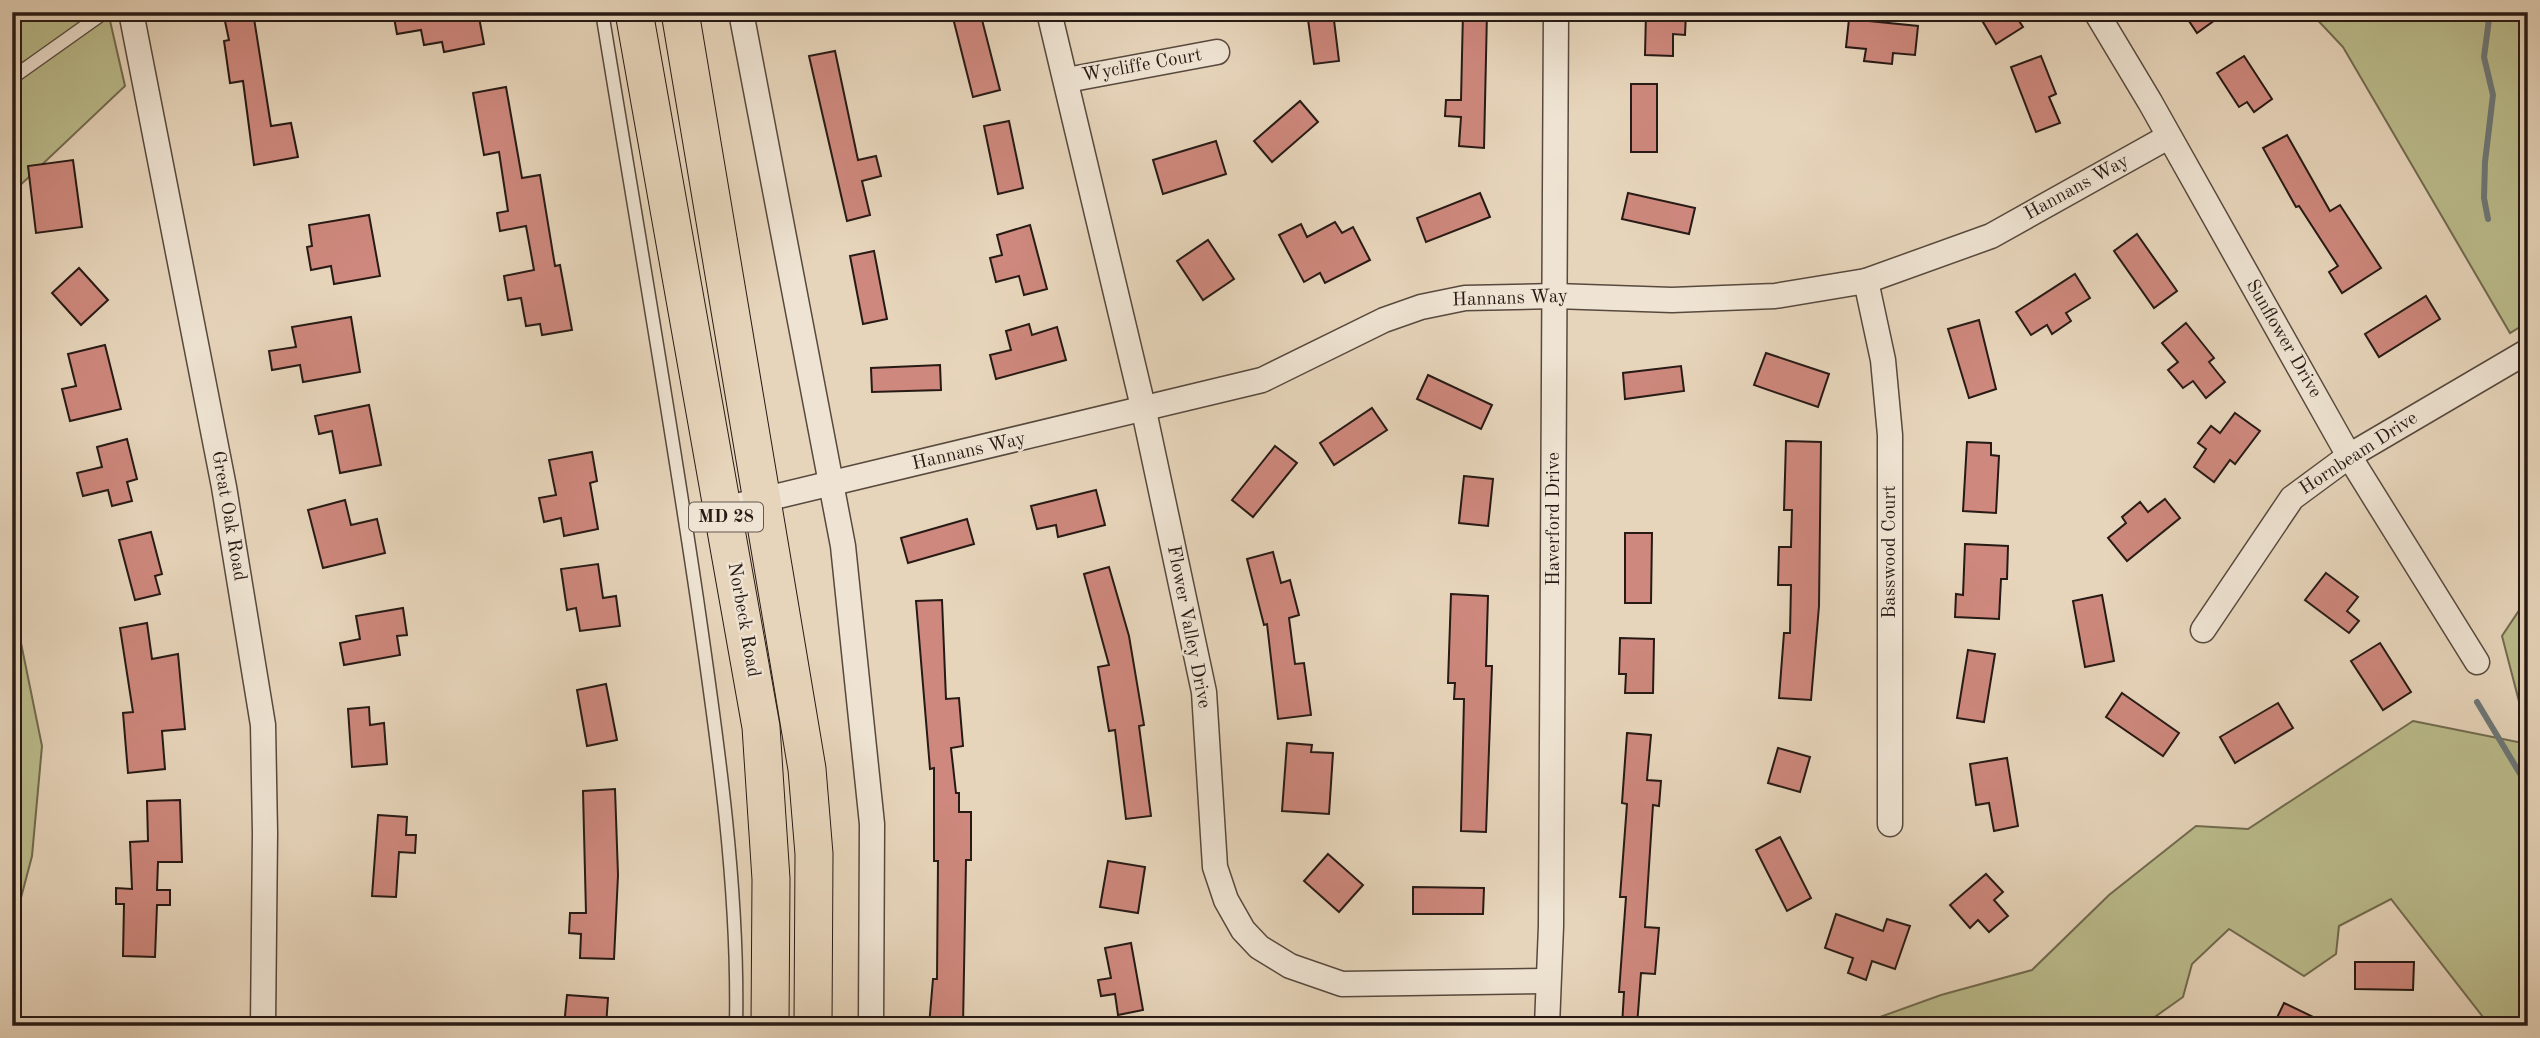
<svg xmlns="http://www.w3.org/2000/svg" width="2540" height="1038" font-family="'Old Standard TT',serif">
  <rect width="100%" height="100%" fill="#e7d5bb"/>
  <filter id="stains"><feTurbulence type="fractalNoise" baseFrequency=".00286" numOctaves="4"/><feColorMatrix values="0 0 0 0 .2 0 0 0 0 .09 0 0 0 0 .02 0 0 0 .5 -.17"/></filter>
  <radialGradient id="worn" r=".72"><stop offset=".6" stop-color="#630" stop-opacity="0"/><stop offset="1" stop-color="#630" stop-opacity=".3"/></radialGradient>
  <g fill="#bbbc8c" stroke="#716b50" stroke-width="2">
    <polygon points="12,12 108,12 125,86 12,193"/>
    <polygon points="2310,12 2528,12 2528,322 2510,333 2343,47"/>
    <polygon points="2524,603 2528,604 2528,736 2502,636"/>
    <polygon points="12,630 21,643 42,746 32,856 12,932"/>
    <polygon points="2413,721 2528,744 2528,1026 2490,1026 2391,899 2339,926 2336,954 2304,976 2229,929 2192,964 2183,997 2142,1026 1855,1026 1941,995 2032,970 2109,895 2196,826 2248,829"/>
  </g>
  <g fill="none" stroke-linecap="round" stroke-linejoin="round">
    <g stroke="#6d7879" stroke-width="6">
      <polyline points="2488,219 2484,198 2485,162 2493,95 2484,57 2490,12"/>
      <polyline points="2477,702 2528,787"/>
    </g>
  </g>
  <g fill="#ce887d" stroke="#271a15" stroke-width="2">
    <polygon points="223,12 253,12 271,126 291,123 298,157 254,165 243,81 230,83 224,41 229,40"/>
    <polygon points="393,12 478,12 484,44 444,52 442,42 424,45 421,30 397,34"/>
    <polygon points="980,12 1000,90 973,97 953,18"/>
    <polygon points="1307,12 1333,12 1339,61 1314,64"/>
    <polygon points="1463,12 1487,12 1484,148 1459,146 1461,117 1445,116 1446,100 1461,100"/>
    <polygon points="1646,12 1686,12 1685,35 1673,34 1673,56 1645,55"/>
    <polygon points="1977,12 2013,12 2023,27 1996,44"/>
    <polygon points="2183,12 2226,12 2197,33"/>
    <polygon points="1849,19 1918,26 1915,55 1893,53 1892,64 1864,61 1866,49 1846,47"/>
    <polygon points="835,51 858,160 876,156 881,176 862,181 870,215 847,221 809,56"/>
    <polygon points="2041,56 2056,94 2049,97 2060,123 2036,132 2011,67"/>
    <polygon points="2244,56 2272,99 2254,112 2247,102 2239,107 2217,73"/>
    <rect x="1631" y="84" width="26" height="68"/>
    <polygon points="506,87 522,178 540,175 555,266 560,265 572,330 542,335 540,324 526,326 521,298 508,300 504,276 534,270 526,226 500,231 497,213 508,211 499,152 484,155 473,93"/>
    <polygon points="1300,101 1318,122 1272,162 1254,141"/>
    <polygon points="1009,121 1023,188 998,194 984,126"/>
    <polygon points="2287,135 2330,211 2340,205 2381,268 2342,293 2329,272 2338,266 2299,206 2296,207 2263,148"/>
    <polygon points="1216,141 1226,174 1163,194 1153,160"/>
    <polygon points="73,160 82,227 36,233 28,166"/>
    <polygon points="1480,193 1490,217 1426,242 1417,218"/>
    <polygon points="1628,193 1695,208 1689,234 1622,219"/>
    <polygon points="369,215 380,276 334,284 331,266 311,270 307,247 312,246 309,225"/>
    <polygon points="1335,222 1342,233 1353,227 1370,260 1325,283 1320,273 1304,282 1279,235 1301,224 1307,237"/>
    <polygon points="1030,225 1047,289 1024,295 1019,276 996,282 990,258 1002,255 997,235"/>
    <polygon points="2137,234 2177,291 2154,308 2114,251"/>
    <polygon points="1208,240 1234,279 1203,300 1177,261"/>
    <polygon points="874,251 887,319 863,324 850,256"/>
    <polygon points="79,268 108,300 81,325 52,293"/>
    <polygon points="2075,274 2090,298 2066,313 2071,321 2052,334 2047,325 2031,335 2016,312"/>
    <polygon points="2426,296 2440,319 2379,357 2365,334"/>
    <polygon points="351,317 360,372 303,382 300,365 272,370 269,351 296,347 292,327"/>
    <polygon points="1979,320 1996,389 1969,398 1948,329"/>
    <polygon points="2186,323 2214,358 2209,362 2225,382 2206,398 2193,381 2183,388 2168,370 2178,362 2162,343"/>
    <polygon points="1029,324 1032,335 1057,327 1066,360 996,379 990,355 1011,350 1006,331"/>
    <polygon points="105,345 121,409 70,421 62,389 76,386 68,354"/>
    <polygon points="1766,353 1829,374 1818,407 1754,385"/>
    <polygon points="940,365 941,390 872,392 871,368"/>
    <polygon points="1681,366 1684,391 1625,399 1623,373"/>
    <polygon points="1428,375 1492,405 1481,429 1417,399"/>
    <polygon points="369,405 381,465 340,473 332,431 319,434 315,416"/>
    <polygon points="1372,408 1387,430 1334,465 1320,443"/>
    <polygon points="2235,413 2260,431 2235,464 2230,460 2214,482 2194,467 2206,449 2198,443 2211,426 2220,433"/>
    <polygon points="127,439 137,479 127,482 132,501 112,506 108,490 83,496 77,473 102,467 97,447"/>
    <polygon points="1786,441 1821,442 1819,606 1811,700 1779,698 1784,633 1790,633 1791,585 1778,585 1779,547 1791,547 1792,510 1784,510"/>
    <polygon points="1967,442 1991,443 1991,455 1999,456 1996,513 1963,511"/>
    <polygon points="1275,446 1297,463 1253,517 1232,500"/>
    <polygon points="592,452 597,481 590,483 598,529 564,536 561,518 544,522 539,498 556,495 549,460"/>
    <polygon points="1464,476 1493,479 1488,526 1459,523"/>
    <polygon points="1096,490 1105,525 1058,537 1056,525 1037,529 1031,506"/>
    <polygon points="2165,499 2180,518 2127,561 2108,538 2126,523 2122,517 2140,502 2148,512"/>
    <polygon points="345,500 351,525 377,519 385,553 323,568 308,510"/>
    <polygon points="967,519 974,544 908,563 901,538"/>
    <polygon points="151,532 162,574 155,576 160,594 135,600 119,540"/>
    <polygon points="1625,533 1652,533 1651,603 1625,603"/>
    <polygon points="1965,544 2008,546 2007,579 2001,579 1999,619 1955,617 1956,594 1963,595"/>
    <polygon points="1273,552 1281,583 1290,580 1299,615 1289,618 1295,664 1304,663 1311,715 1278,719 1267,624 1264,625 1247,559"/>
    <polygon points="598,564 603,598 616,596 620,626 580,631 576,608 567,610 561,569"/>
    <polygon points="1109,567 1129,636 1144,725 1139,726 1151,816 1126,819 1115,730 1109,731 1098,667 1109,665 1084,574"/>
    <polygon points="2326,573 2358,597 2347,611 2359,621 2349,633 2305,600"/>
    <polygon points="1451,594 1488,596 1486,666 1492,666 1486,832 1461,831 1464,699 1454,699 1455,683 1448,683"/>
    <polygon points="2102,595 2114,661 2085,667 2073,601"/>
    <polygon points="942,600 946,699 959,698 963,746 951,748 956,793 959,793 959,812 971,812 971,860 966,860 963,1026 929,1026 933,979 937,979 938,861 934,861 934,768 930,769 916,601"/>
    <polygon points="403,608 407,635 397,636 400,655 344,665 340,643 360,639 356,616"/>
    <polygon points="147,623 152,659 178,654 185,729 162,731 165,769 128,773 123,713 133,712 120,628"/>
    <polygon points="1620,638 1654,639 1653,693 1625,693 1626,674 1619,674"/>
    <polygon points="2380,643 2411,692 2383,710 2351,661"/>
    <polygon points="1968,650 1995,654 1984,722 1957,718"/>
    <polygon points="606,684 617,740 587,746 577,690"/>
    <polygon points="2122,693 2179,733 2163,756 2106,717"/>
    <polygon points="2278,703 2293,728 2235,763 2220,737"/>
    <polygon points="369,707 370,725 384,723 387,764 352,767 348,709"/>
    <polygon points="1627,733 1651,735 1647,780 1661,781 1659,806 1653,805 1645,927 1659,928 1655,974 1641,973 1637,1026 1622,1026 1624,992 1619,992 1626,897 1620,897 1627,804 1622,803"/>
    <polygon points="1287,743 1312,745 1311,752 1333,753 1329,814 1282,811"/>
    <polygon points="1778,748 1810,757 1800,792 1768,783"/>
    <polygon points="2007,758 2018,826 1994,831 1989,803 1976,805 1970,764"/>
    <polygon points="615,789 618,875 614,959 580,958 581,934 569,933 570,913 586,913 583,791"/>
    <polygon points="180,800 182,862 158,862 157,890 170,890 170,905 157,905 155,957 123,956 124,904 116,904 116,888 132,889 130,842 148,841 147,801"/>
    <polygon points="378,815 407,817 406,835 416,835 415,853 399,852 396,897 372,896"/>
    <polygon points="1780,837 1811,898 1787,911 1756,850"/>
    <polygon points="1328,854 1363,885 1339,912 1304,881"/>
    <polygon points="1108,861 1145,867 1138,913 1100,907"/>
    <polygon points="1986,874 2003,892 1994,900 2008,916 1989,932 1978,920 1970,928 1950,905"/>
    <polygon points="1413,887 1484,888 1483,914 1413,914"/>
    <polygon points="1836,914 1883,931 1887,919 1910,926 1895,969 1872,961 1866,980 1848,973 1853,958 1825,948"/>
    <polygon points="1131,943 1143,1010 1118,1015 1115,994 1101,996 1098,980 1111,978 1105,948"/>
    <polygon points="2355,962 2414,962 2413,990 2355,989"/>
    <polygon points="567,995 608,998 606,1026 564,1026"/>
    <polygon points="2284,1003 2332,1026 2273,1026"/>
  </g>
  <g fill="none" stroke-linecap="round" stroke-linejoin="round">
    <g stroke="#57493e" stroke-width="15">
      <g id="lane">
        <path d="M602,12C634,208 668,403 697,599C717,738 739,885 736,1026"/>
        <polyline points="12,78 105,12"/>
      </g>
    </g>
    <g stroke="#57493e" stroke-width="27">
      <g id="street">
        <polyline points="131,12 224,487 263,725 265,833 263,1026"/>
        <polyline points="741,12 843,546 872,824 871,1026"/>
        <polyline points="1049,12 1144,411 1204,692 1215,867 1226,900 1243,930 1259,947 1290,966 1342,984 1547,981"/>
        <polyline points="2096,12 2150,102 2349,456 2477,662"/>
        <polyline points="1067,80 1217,52"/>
        <polyline points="1866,281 1883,360 1890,435 1890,824"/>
        <polyline points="724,509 1262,380 1384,320 1421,307 1465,298 1555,296 1672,300 1775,296 1866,281 1991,236 2168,137"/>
        <polyline points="2203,630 2292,498 2349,456 2528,351"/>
        <polyline points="1547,1026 1551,926 1556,12"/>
      </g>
    </g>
    <g stroke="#271a15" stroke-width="39">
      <g id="primary">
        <polyline points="634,12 761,727 771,879 770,1026"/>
        <polyline points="680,12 807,769 814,854 813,1026"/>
      </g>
    </g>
    <use href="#lane" stroke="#efe4d3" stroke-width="12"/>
    <use href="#street" stroke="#efe4d3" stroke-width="24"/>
    <use href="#primary" stroke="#e7d5bb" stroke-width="37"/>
  </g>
  <g text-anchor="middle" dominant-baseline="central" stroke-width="5" stroke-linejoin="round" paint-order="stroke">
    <rect fill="#efe4d3" stroke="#63574e" stroke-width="2" x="689" y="502.5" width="74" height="29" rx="5"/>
    <g font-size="18" font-weight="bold" fill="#271a15">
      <text x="726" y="517">MD 28</text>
    </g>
    <g font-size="19" fill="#271a15" stroke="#efe4d3">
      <text transform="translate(1142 66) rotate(-10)">Wycliffe Court</text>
      <text transform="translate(2077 188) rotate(-29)">Hannans Way</text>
      <text transform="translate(1510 299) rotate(-2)">Hannans Way</text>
      <text transform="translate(2283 339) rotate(60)">Sunflower Drive</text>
      <text transform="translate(969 452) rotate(-13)">Hannans Way</text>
      <text transform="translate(2359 454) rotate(-33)">Hornbeam Drive</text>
      <text transform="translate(228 516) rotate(80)">Great Oak Road</text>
      <text transform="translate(1554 519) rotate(-90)">Haverford Drive</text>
      <text transform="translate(1890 552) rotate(-90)">Basswood Court</text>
      <text transform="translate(743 620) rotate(80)">Norbeck Road</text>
      <text transform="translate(1188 627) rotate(79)">Flower Valley Drive</text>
    </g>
  </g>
  <rect width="2540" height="1038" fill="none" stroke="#e7d5bb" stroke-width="42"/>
  <rect x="14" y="14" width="2512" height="1010" fill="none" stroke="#271a15" stroke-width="3.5"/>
  <rect x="21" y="21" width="2498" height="996" fill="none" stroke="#271a15" stroke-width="2"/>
  <rect width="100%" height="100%" filter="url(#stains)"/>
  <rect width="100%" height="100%" fill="url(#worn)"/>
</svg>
